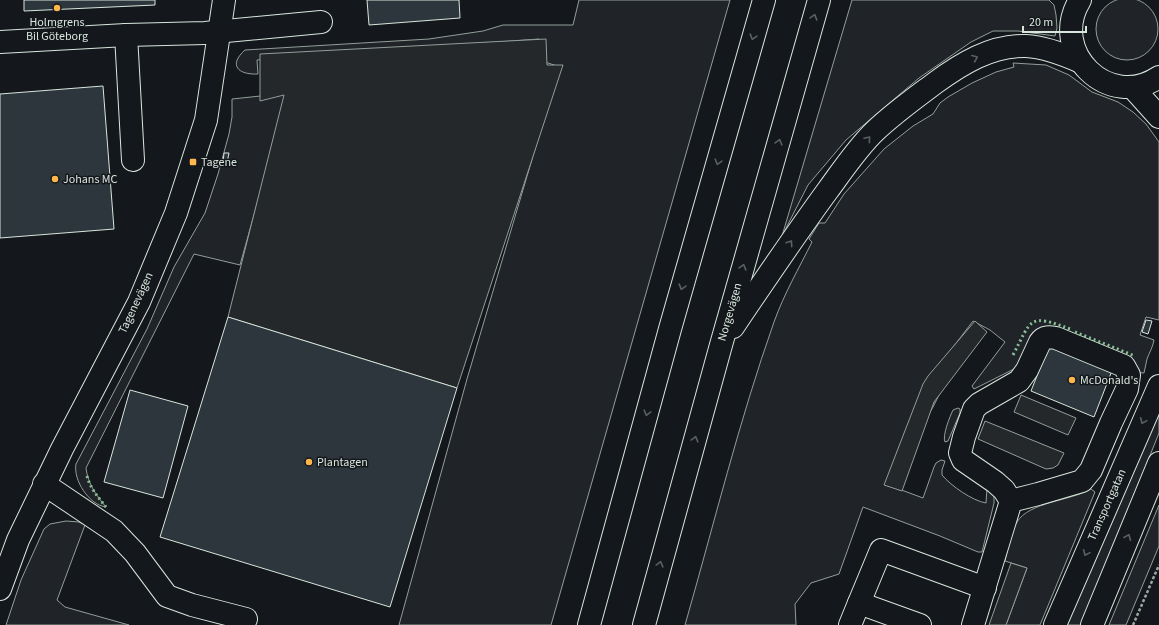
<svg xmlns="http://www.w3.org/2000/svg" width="1159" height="625" font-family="'Source Sans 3',sans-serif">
  <rect width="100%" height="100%" fill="#14181c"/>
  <g fill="#202428" stroke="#939e99">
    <circle cx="1127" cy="29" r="31"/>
    <path d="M579,0H730L551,625H399L467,379L546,112L557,66L545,62L541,51L539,39L257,60L258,74C238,75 228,65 245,50L429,39L483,31L503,25H573Z"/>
    <polygon points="852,0 1049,0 1054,5 1056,15 1057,28 1055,36 1018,31 993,31 971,42 919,78 846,140 808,185 782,236"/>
    <path d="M1013,63L1046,65L1069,75L1092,92L1118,102L1133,112L1146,124L1159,142V320L1146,317L1140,335L1154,340C1153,347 1149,353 1147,359C1146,364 1145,368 1144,373L1019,364L1014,369L974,389L972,386L1005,342L990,330L973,321L925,384L939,395L933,407L888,485L923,498L934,467L936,463L941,460L945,461L942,470V475C951,486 973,501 986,503L987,488L994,496V503L982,552H978L940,536L863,507L839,574L811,583L795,604L796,625H685C714,524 739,421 774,322C784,294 799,268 812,242L809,239L819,223H825L844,194L884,149L913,126L933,114L940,103L948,97L972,83L996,72L1014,67Z"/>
    <path d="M289,93L286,100L240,265L194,254L86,468C88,484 96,495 106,507C89,505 73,480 76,464L147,329L174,267L205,213L218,174L229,134L232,117V99Z"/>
    <path d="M958,408L960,409V413L948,441L945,442C942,436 950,416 953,410Z"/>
    <polygon points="1152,413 1159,415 1159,433 1082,625 1064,625"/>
    <path d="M1091,489L1095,492L1040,625H1006L1027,568L1005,561C1008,548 1010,534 1017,522C1029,502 1070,501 1091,489Z"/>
    <polygon points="1159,505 1159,546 1126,625 1109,625"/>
    <polygon points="66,521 79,522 85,525 57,600 65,607 129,625 6,625 21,580 44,529 50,524"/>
  </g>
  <g fill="#24282b" stroke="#939e99">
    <polygon points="546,39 547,65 563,65 457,388 228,317 284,95 260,101 260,54"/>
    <polygon points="975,321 987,332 934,402 902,491 884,485 923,384 928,376"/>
    <polygon points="1021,395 1076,418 1068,435 1014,412"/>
    <polygon points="985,421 1064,453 1058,465 1053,468 1046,469 978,439"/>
    <polygon points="1011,563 1027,568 1006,625 989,625"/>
  </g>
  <g fill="#2c363c" stroke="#d8e6dc">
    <polygon points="24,0 155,0 155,5 24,11"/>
    <polygon points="367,0 459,0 460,18 369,25"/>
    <polygon points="103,86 114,229 0,238 0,94"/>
    <polygon points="224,153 229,153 227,163 223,162"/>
    <polygon points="228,317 457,388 390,607 160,537"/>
    <polygon points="1146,320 1152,321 1148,334 1142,332"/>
    <polygon points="1050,343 1113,368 1094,417 1031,391"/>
    <polygon points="130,390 188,406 163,498 104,482"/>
  </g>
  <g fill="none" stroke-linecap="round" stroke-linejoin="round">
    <g stroke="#d8e6dc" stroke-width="24">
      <g id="minor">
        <path d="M1080,0C1048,52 1109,111 1159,77"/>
        <polyline points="126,35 133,160"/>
        <polyline points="0,42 126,35 205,33 321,22"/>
        <polyline points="1132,87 1159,117"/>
        <polyline points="44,484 114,531 135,553 167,596 192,605 246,619"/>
        <polyline points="0,589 18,540 62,449 139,302 176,213 206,120 224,0"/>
        <polyline points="859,603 881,550 985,588"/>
        <polyline points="850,625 859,603 920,625"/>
        <path d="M973,625L1011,501L1004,490L995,482L963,460L960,453L964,437L974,409L979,404L1019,381L1027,370L1040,342C1044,336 1050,337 1056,338L1124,366L1129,375L1127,389L1111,423L1091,470L1082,481L1038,494L1011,501"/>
        <polyline points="1055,625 1159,386"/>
        <polyline points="1092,625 1159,463"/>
      </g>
    </g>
    <g stroke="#d8e6dc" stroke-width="24">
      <g id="highway">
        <path d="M733,327C764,281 795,235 828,190C842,171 858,147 875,131C894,113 915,98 935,83C961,64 991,45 1026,46C1045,47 1063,54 1081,62"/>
        <polyline points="589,625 670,329 764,0"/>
        <polyline points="644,625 721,345 819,0"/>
      </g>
    </g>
    <polyline stroke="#9da8a2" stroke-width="2.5" stroke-dasharray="3 2" stroke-linecap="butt" points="1133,625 1159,565"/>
    <use href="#minor" stroke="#14181c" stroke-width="22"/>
    <use href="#highway" stroke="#14181c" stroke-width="22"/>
    <g stroke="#8ac095" stroke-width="3" stroke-dasharray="2 3" stroke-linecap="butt">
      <polyline points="1075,332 1135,356"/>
      <path d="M1013,355C1032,319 1028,313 1070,329"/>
      <path d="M87,476C90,488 98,497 106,507"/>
    </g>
  </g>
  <defs><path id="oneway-chevron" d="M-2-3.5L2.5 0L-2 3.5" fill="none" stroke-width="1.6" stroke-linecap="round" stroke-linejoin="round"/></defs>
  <g stroke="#59605f">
    <use href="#oneway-chevron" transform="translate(814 17) rotate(-74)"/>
    <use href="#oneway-chevron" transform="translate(753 37) rotate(106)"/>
    <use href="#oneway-chevron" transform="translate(975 58) rotate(-23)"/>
    <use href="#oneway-chevron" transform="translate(868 139) rotate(-50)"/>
    <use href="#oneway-chevron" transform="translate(779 142) rotate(-74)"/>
    <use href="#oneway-chevron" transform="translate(718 162) rotate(106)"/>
    <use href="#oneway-chevron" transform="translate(790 243) rotate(-56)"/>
    <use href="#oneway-chevron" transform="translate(743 267) rotate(-74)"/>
    <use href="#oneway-chevron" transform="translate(682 287) rotate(106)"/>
    <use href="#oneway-chevron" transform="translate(647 413) rotate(105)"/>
    <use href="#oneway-chevron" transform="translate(1143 421) rotate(114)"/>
    <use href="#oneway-chevron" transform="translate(695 439) rotate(-75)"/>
    <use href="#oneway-chevron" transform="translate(1128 537) rotate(-68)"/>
    <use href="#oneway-chevron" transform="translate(1086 553) rotate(114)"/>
    <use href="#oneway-chevron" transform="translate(660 564) rotate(-75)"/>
  </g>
  <g fill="#ffb74d" stroke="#14181c" stroke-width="1.5">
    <circle cx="57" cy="8" r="4"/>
    <rect x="189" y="158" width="8" height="8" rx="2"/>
    <circle cx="55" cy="179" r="4"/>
    <circle cx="1072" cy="380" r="4"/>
    <circle cx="309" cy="462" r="4"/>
  </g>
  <g text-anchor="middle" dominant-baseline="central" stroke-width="3" stroke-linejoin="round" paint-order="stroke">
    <g font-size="12" fill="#d8e6dc" stroke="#14181c" text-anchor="start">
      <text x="57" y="22" text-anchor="middle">Holmgrens<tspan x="57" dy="14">Bil Göteborg</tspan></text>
      <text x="201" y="162">Tagene</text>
      <text x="63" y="179">Johans MC</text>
      <text x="1080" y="380">McDonald's</text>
      <text x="317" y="462">Plantagen</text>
    </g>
    <g font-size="12" fill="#d8e6dc" stroke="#14181c">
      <text transform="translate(136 303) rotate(-65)">Tagenevägen</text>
      <text transform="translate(730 312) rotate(-74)">Norgevägen</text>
      <text transform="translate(1107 505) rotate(-66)">Transportgatan</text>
    </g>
  </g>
  <path d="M1023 26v6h63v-6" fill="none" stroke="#d8e6dc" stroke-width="2"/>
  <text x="1029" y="26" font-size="12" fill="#d8e6dc" stroke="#14181c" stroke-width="3" paint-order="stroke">20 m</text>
</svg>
